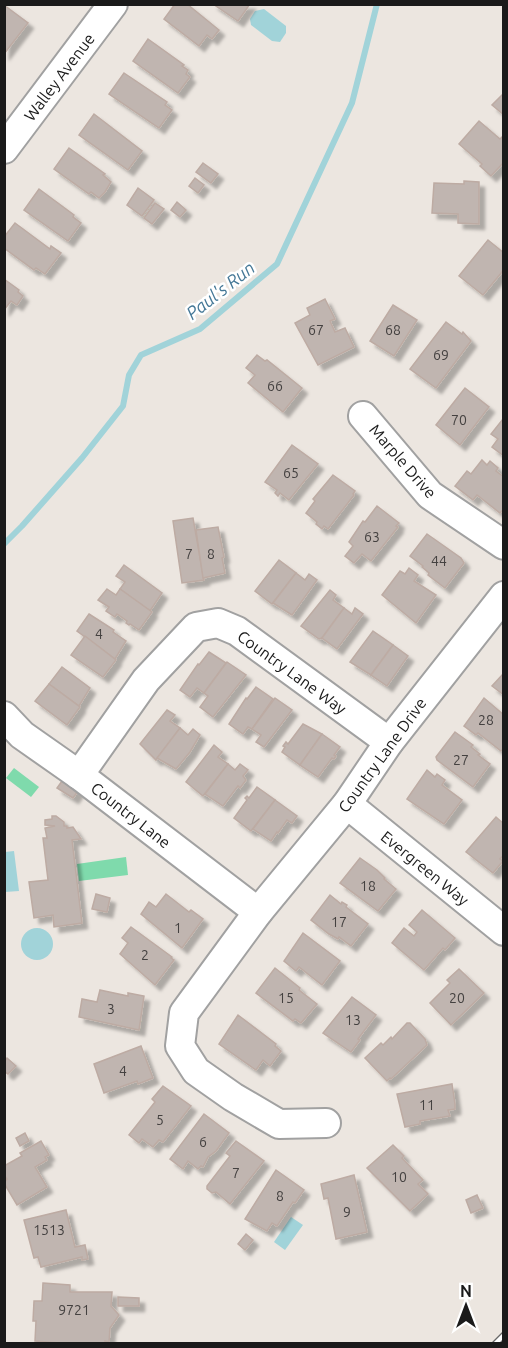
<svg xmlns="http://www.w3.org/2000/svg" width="508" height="1348" font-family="Ubuntu,sans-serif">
  <defs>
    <filter id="shadow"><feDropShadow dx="5.5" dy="5.5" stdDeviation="1.5" flood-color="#0004"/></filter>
  </defs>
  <rect width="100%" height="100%" fill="#ece6e0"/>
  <g fill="#7fdaac">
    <polygon points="14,768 39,787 31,797 6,778"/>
    <polygon points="126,857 128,875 79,881 77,864"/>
  </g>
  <g fill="#a1d3d9">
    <polygon points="264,9 286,26 286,33 280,42 272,41 251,25 250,19 255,11"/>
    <polygon points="14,851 19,891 5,892 5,852"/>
    <circle cx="37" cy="944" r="16"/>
    <polygon points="291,1217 303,1225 285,1250 274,1242"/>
  </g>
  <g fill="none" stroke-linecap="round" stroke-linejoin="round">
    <polyline stroke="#a1d3d9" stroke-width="6" points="4,544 22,526 82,458 123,406 129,375 141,355 200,329 277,264 352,103 377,4"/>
  </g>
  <g fill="#c0b5b0" stroke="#bdaba3" stroke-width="1.5" filter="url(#shadow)">
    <polygon points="175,4 187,4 219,30 212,39 207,35 199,46 164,19"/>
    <polygon points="213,4 250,4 238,21"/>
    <polygon points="4,5 28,23 4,54"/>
    <polygon points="148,39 184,65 182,66 188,70 186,74 190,77 178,93 133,61"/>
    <polygon points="124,73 167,102 165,105 172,110 159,128 109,94"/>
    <polygon points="504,93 504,115 492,105"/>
    <polygon points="94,114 142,151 128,170 79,135"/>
    <polygon points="479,121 500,139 504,135 504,162 491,176 480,166 482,164 459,144"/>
    <polygon points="69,148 105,174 103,175 111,182 105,192 99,198 91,192 89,194 54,169"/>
    <polygon points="203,163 218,174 211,183 196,172"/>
    <polygon points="195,178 204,185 198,193 189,186"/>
    <polygon points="464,181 479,182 479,224 458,223 458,214 432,213 434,183 464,184"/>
    <polygon points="138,188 154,200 142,216 127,205"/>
    <polygon points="39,189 74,215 73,217 81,223 68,241 24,210"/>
    <polygon points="177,202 186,210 180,217 171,210"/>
    <polygon points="155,203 164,209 152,224 144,218"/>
    <polygon points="15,223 50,249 51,246 61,253 45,274 36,268 34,270 4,248 4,237"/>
    <polygon points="488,240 504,253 504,273 502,272 483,295 459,276"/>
    <polygon points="4,279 19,290 18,292 23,296 17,305 11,301 4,310"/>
    <polygon points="325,299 335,319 330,321 335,332 345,328 354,347 318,365 295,323 310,315 307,308"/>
    <polygon points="393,305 417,320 394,356 370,341"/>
    <polygon points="446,322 462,334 463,332 471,341 436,388 410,369"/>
    <polygon points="257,355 265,361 267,360 302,388 283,412 248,383 255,375 246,368"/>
    <polygon points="465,388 489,407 460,445 436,425"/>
    <polygon points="503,419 504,419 504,456 492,447 498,439 491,434"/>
    <polygon points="292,445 318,464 289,500 280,493 278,496 275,493 277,490 265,482"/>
    <polygon points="482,460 487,465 490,461 498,468 496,471 504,477 504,509 500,513 477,495 473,500 455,486 467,471 471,474"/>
    <polygon points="333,475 355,491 353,494 354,495 328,529 324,526 322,529 316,524 317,522 306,513 315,501 313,499"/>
    <polygon points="377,506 399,523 396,526 398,527 371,561 362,554 354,563 345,556 353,546 349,542 363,521 365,522"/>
    <polygon points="193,518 204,580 182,583 173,521"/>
    <polygon points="218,527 224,557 222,558 225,573 203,578 196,530"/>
    <polygon points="427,534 461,558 464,563 445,588 428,575 429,573 422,567 423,566 410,556"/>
    <polygon points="279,560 296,573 272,604 255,591"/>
    <polygon points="124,565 162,593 150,611 120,589 125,582 116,576"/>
    <polygon points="409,568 418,575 414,581 436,595 416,623 382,595 400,571 405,574"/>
    <polygon points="296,573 305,580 309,574 317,580 292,615 273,603"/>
    <polygon points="107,589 116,595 120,589 152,612 139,630 130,624 129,625 126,623 127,621 117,614 115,617 106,611 109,607 98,600"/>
    <polygon points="330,590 336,595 333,600 344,608 322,638 319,639 301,626"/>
    <polygon points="344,608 352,614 355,608 363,614 337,649 322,638"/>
    <polygon points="89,614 114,630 113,632 126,641 115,659 77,631"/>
    <polygon points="373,631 393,645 371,675 350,662"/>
    <polygon points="85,636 116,660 103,677 71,655"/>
    <polygon points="393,645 408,656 387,686 371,675"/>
    <polygon points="209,652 226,663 204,693 197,688 190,697 180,690 198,664 199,665"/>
    <polygon points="227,662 246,675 213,717 200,707 208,696 204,693"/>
    <polygon points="62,667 90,688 79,706 49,684"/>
    <polygon points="504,673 504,695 492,686"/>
    <polygon points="49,684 80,707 67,725 35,701"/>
    <polygon points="256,687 273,699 252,729 248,727 243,734 229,724 246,698 247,699"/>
    <polygon points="275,698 292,710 264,747 256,742 261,735 252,729"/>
    <polygon points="484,698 504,715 504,748 501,751 478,733 476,735 464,726"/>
    <polygon points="167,710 175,715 170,721 180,728 156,760 140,744"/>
    <polygon points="303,724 322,734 300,765 282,752 285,747 283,746 286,742 288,744"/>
    <polygon points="180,728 188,735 193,729 200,735 190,752 176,769 157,758"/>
    <polygon points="455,732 473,745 471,747 480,754 478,755 490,764 473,787 437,760 436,757"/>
    <polygon points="322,734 340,747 334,755 336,756 334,759 332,758 318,777 300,765"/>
    <polygon points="214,745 222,752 218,757 228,764 203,796 186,782"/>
    <polygon points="228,764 235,770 240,764 248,770 243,776 246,780 240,788 238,786 223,806 205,794"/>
    <polygon points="427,770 435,777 437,774 445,780 442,785 462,800 444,824 407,799"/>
    <polygon points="62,781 78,791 73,798 57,788"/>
    <polygon points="257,787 275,800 251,831 234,818 247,800 245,798 247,796 249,798"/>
    <polygon points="275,800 297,816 292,823 287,820 278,833 277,832 271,841 253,829"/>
    <polygon points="52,816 56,816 64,822 64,826 67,826 67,828 73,827 81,839 72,840 82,923 54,927 53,915 34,918 29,882 48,880 43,838 47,838 45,828 55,826 45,825 45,820 52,819"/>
    <polygon points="496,817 504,824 504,855 500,859 503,861 493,873 466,852"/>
    <polygon points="360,858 377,870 385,878 384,879 396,889 378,911 340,883"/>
    <polygon points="96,894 110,898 107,912 92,909"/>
    <polygon points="166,894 189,912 191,910 203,919 182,948 141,914 149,902 156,907"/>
    <polygon points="330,895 341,904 342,902 347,905 346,907 368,924 351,946 339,937 338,939 329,934 311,920"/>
    <polygon points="422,910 455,938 445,950 443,948 424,970 392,943 404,928 414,936 417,932 409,925"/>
    <polygon points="131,927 172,957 171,958 174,960 155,985 120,954 128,943 122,938"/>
    <polygon points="303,933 340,961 322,985 299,967 296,971 284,961"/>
    <polygon points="275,968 300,988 299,990 317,1004 301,1023 295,1019 293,1021 256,993"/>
    <polygon points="459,969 484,993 451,1025 430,1003 450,983 447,980"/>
    <polygon points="100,990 128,996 128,993 144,996 139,1030 79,1017 82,999 97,1002"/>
    <polygon points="352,997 376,1015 358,1039 360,1040 351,1052 323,1033"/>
    <polygon points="238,1015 276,1044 275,1046 281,1051 270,1066 263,1060 256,1070 219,1044"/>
    <polygon points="407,1023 410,1023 425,1039 427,1045 391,1079 390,1078 387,1081 365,1058 381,1043 383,1045 391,1037 392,1039"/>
    <polygon points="141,1046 153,1078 138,1084 137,1081 104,1093 94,1064"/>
    <polygon points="7,1058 16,1066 8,1074 4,1071 4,1062"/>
    <polygon points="452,1084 455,1104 455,1109 448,1110 450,1116 420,1121 420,1124 405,1127 397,1094"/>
    <polygon points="163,1086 191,1106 163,1142 159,1140 153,1147 142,1139 139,1143 129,1135 155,1102 152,1099"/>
    <polygon points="204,1114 229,1133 216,1151 208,1157 203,1167 201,1166 198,1169 188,1161 183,1169 170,1159"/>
    <polygon points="25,1133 29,1141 20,1146 16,1138"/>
    <polygon points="41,1141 49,1155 45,1157 47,1160 35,1167 47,1187 17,1205 4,1183 7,1179 4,1175 4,1166 22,1156 20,1153"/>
    <polygon points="236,1141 264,1161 230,1204 216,1192 212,1193 207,1189 207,1186 230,1156 226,1153"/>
    <polygon points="393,1145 404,1156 402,1158 423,1180 418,1184 428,1194 410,1211 367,1168"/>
    <polygon points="276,1170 304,1190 295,1203 293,1202 277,1226 272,1223 267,1231 245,1219"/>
    <polygon points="354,1175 367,1232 336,1239 328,1198 324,1199 321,1184"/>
    <polygon points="477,1195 483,1208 471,1213 466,1200"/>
    <polygon points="66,1210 75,1247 85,1245 88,1259 82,1260 82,1257 41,1267 38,1257 34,1258 24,1220"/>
    <polygon points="246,1234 253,1240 245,1250 238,1244"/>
    <polygon points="43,1283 70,1285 70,1292 112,1292 111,1306 119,1315 110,1328 109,1342 105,1341 105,1344 71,1344 35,1341 36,1321 33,1321 34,1301 42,1301"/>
    <polygon points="118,1297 139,1298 139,1306 118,1306"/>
  </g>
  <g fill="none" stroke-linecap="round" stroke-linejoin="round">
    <g stroke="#a1a1a1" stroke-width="32">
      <g id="minor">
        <polyline points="4,149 113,4"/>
        <polyline points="363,416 430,495 504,545"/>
        <polyline points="4,716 22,735 79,775 258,912"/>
        <polyline points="79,775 146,680 196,627 218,623 237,631 389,742"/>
        <polyline points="347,804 504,931"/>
        <polyline points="326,1123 279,1124 233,1097 196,1071 180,1046 184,1013 258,912 347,804 389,742 504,596"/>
      </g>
    </g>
    <use href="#minor" stroke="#fff" stroke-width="28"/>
    <g stroke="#686868" stroke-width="7">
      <polyline id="rail" points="495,1344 504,1335"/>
    </g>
    <use href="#rail" stroke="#fff" stroke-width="4.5" stroke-dasharray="14" stroke-linecap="butt"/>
  </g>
  <g text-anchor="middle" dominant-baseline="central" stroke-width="5" stroke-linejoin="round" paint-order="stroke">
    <g font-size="14" fill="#444140">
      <text x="316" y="330">67</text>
      <text x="393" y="330">68</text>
      <text x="441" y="355">69</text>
      <text x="275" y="386">66</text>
      <text x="459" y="420">70</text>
      <text x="291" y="473">65</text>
      <text x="372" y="537">63</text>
      <text x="189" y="554">7</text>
      <text x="211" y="554">8</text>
      <text x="439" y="561">44</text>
      <text x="99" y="634">4</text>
      <text x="486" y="720">28</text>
      <text x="461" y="760">27</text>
      <text x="368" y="886">18</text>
      <text x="339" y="922">17</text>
      <text x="178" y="928">1</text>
      <text x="145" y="955">2</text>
      <text x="286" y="998">15</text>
      <text x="457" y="998">20</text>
      <text x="111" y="1009">3</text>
      <text x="353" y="1020">13</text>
      <text x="123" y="1071">4</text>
      <text x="427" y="1105">11</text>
      <text x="160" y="1120">5</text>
      <text x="203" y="1142">6</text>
      <text x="236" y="1173">7</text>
      <text x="399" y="1177">10</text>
      <text x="280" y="1196">8</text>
      <text x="347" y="1212">9</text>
      <text x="49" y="1230">1513</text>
      <text x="74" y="1310">9721</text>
    </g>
    <g font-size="16" fill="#1a1a1a" stroke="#fff">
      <text transform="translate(59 77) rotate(-53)">Walley Avenue</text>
      <text transform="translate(403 461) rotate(49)">Marple Drive</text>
      <text transform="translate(292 672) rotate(36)">Country Lane Way</text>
      <text transform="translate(382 755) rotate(-54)">Country Lane Drive</text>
      <text transform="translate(131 815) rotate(38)">Country Lane</text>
      <text transform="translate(425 868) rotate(39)">Evergreen Way</text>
    </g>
    <g font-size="18" font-style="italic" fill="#457897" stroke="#fff">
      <text transform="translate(220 290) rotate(-38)">Paul's Run</text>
    </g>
  </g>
  <rect width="508" height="1348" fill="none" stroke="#1a1a1a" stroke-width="12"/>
  <g transform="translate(466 1306)" stroke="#ffffff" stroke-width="4.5" paint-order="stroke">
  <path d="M0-4.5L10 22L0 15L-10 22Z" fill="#1a1a1a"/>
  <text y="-9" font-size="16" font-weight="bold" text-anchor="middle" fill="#1a1a1a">N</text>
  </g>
</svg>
